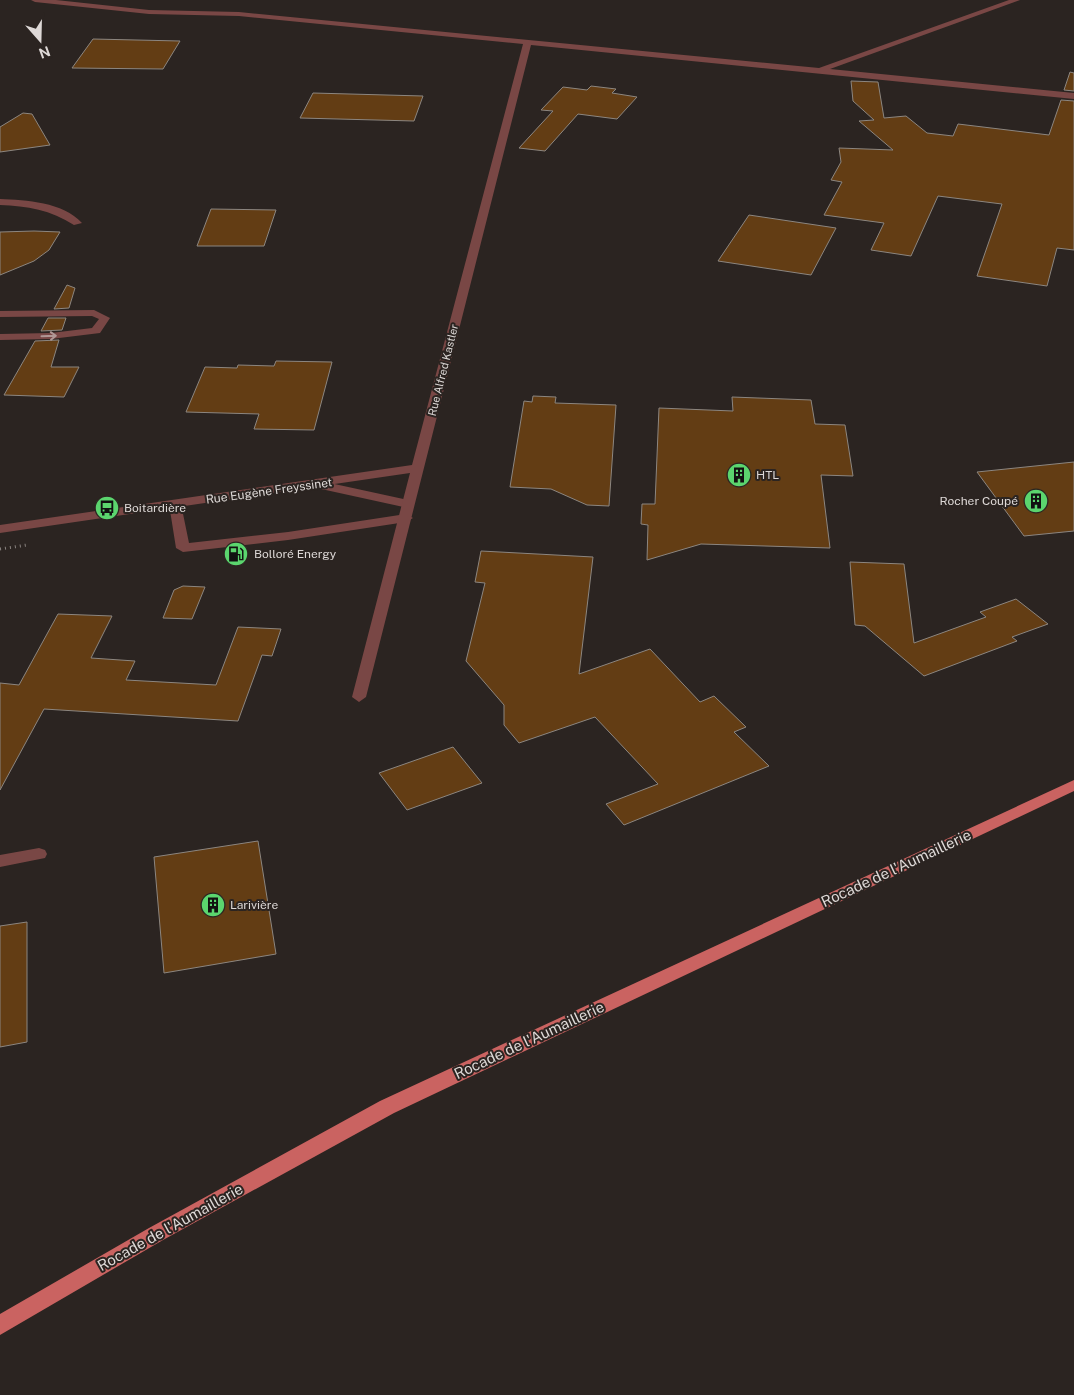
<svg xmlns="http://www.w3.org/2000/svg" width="1074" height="1395" font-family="'Public Sans',sans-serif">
  <rect width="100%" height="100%" fill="#2b2421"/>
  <g fill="#633d14" stroke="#8c8680">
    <polygon points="93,39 180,41 163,69 72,68"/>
    <polygon points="1070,72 1074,73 1074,91 1064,90"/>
    <polygon points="851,81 878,82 884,118 906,116 927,133 953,136 958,124 1049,135 1061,100 1074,101 1074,250 1057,248 1047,286 977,276 1002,204 938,196 911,256 871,250 884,223 824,215 842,182 831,180 841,162 839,148 893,150 859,121 874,120 853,101"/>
    <polygon points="591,86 616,89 612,93 637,97 617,119 578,114 545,151 519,148 553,111 541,110 563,87 587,90"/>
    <polygon points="313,93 423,96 414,121 300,118"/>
    <polygon points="23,113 32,114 50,145 0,152 0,127"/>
    <polygon points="211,209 276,210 264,246 197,246"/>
    <polygon points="749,215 836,228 811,275 718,261"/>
    <polygon points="0,232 34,231 60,232 49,250 34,261 0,275"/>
    <polygon points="67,285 75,288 69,308 54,309"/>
    <polygon points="48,318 66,318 62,330 41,331"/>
    <polygon points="59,340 51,367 79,367 64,397 4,395 35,341"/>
    <polygon points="276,361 332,362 314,430 254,429 259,414 186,412 205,367 237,368 238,365 274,366"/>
    <polygon points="533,396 556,397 555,403 616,405 609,506 587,505 551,489 510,487 524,401 532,402"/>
    <polygon points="732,397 811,400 815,424 845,425 853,476 821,475 830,548 701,544 647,560 648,525 641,524 642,504 655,504 659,408 733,411"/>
    <polygon points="1074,462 1074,531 1024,536 977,472"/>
    <polygon points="481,551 593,557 579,674 650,649 700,702 714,696 746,727 734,732 769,766 624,825 606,804 658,784 595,717 519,743 504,725 504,705 466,661 485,583 475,582"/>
    <polygon points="850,562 904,564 914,643 986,617 980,612 1016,599 1048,624 1012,637 1017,641 924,676 865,626 855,625"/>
    <polygon points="183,586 205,587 192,619 163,618 174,590"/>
    <polygon points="58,614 112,616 91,658 135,661 126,680 216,685 238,627 281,629 272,656 262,655 238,721 44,709 0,790 0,683 19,685"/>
    <polygon points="453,747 482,783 407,810 379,773"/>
    <polygon points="258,841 276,954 164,973 154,857"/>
    <polygon points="27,922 27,1042 0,1047 0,926"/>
  </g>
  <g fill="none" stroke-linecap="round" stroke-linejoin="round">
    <polyline stroke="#8b8582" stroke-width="3" stroke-dasharray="1 4" stroke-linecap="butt" points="0,549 27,545"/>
    <g fill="#794745" fill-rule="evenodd">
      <path d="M0,199C26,200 63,202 82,223L74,225C51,210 27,206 0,205Z"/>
      <polygon points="94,310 110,318 100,333 51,339 0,340 0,334 51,333 92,328 99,319 92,316 0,317 0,311"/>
      <polygon points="316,480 408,500 414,504 408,508 312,487 310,484 312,481"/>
      <polygon points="175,500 181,504 189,543 288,532 406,514 413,518 406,522 288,540 183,552 176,548 169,504"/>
    </g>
    <g fill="#794745" fill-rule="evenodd">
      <polygon points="31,0 56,0 149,10 239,12 819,68 1009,0 1020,0 830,69 1074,93 1074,99 531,45 366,697 359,702 352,697 410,473 0,533 0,525 412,465 523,44 239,16 149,14 35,2"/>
      <polygon points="39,848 45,850 47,854 45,858 0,867 0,855"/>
    </g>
    <polygon fill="#ca6361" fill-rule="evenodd" points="1074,780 1074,791 394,1113 163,1240 0,1335 0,1314 149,1228 380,1101"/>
  </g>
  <defs><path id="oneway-shaft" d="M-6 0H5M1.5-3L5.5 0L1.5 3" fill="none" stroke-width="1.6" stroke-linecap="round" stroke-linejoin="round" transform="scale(1.25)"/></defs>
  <use stroke="#b09795" href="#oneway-shaft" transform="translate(49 336) rotate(-2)"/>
  <defs>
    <g id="building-disc" transform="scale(1.25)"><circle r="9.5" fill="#5bd56e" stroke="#2b2421"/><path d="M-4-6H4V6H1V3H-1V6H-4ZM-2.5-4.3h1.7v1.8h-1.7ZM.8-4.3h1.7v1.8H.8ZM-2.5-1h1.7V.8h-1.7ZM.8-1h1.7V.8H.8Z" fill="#111"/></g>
    <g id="bus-disc" transform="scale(1.25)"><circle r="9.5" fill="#5bd56e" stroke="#2b2421"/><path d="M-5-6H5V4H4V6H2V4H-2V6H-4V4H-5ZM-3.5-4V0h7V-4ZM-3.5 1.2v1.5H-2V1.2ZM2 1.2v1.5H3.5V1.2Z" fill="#111"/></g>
    <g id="fuel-disc" transform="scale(1.25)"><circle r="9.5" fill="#5bd56e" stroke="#2b2421"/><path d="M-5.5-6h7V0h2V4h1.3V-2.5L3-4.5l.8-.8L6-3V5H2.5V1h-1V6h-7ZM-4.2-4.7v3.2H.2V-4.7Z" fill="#111"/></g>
  </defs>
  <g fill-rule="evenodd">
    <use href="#building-disc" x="739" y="475"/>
    <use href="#building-disc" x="1036" y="501"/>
    <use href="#bus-disc" x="107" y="508"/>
    <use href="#fuel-disc" x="236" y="554"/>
    <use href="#building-disc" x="213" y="905"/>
  </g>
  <g text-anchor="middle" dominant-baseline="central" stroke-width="4" stroke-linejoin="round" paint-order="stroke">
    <g font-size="11" fill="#ddd8d6" stroke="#2b2421">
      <text transform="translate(443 370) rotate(-76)">Rue Alfred Kastler</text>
    </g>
    <g font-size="12" fill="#ddd8d6" stroke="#2b2421" text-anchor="start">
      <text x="756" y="475">HTL</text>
      <text x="1018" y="501" text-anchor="end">Rocher Coupé</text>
      <text x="124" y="508">Boitardière</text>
      <text x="254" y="554">Bolloré Energy</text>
      <text x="230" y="905">Larivière</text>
    </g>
    <g font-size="12" fill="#ddd8d6" stroke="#2b2421">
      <text transform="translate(269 491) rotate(-8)">Rue Eugène Freyssinet</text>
    </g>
    <g font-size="15" fill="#ddd8d6" stroke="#2b2421">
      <text transform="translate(896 868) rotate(-25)">Rocade de l'Aumaillerie</text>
      <text transform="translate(529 1040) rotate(-25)">Rocade de l'Aumaillerie</text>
      <text transform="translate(170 1227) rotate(-29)">Rocade de l'Aumaillerie</text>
    </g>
  </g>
  <g transform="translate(40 40) rotate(160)" stroke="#2b2421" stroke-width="4" paint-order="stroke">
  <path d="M0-4L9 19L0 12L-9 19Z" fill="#ddd8d6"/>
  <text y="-8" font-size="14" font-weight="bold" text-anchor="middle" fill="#ddd8d6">N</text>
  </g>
</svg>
